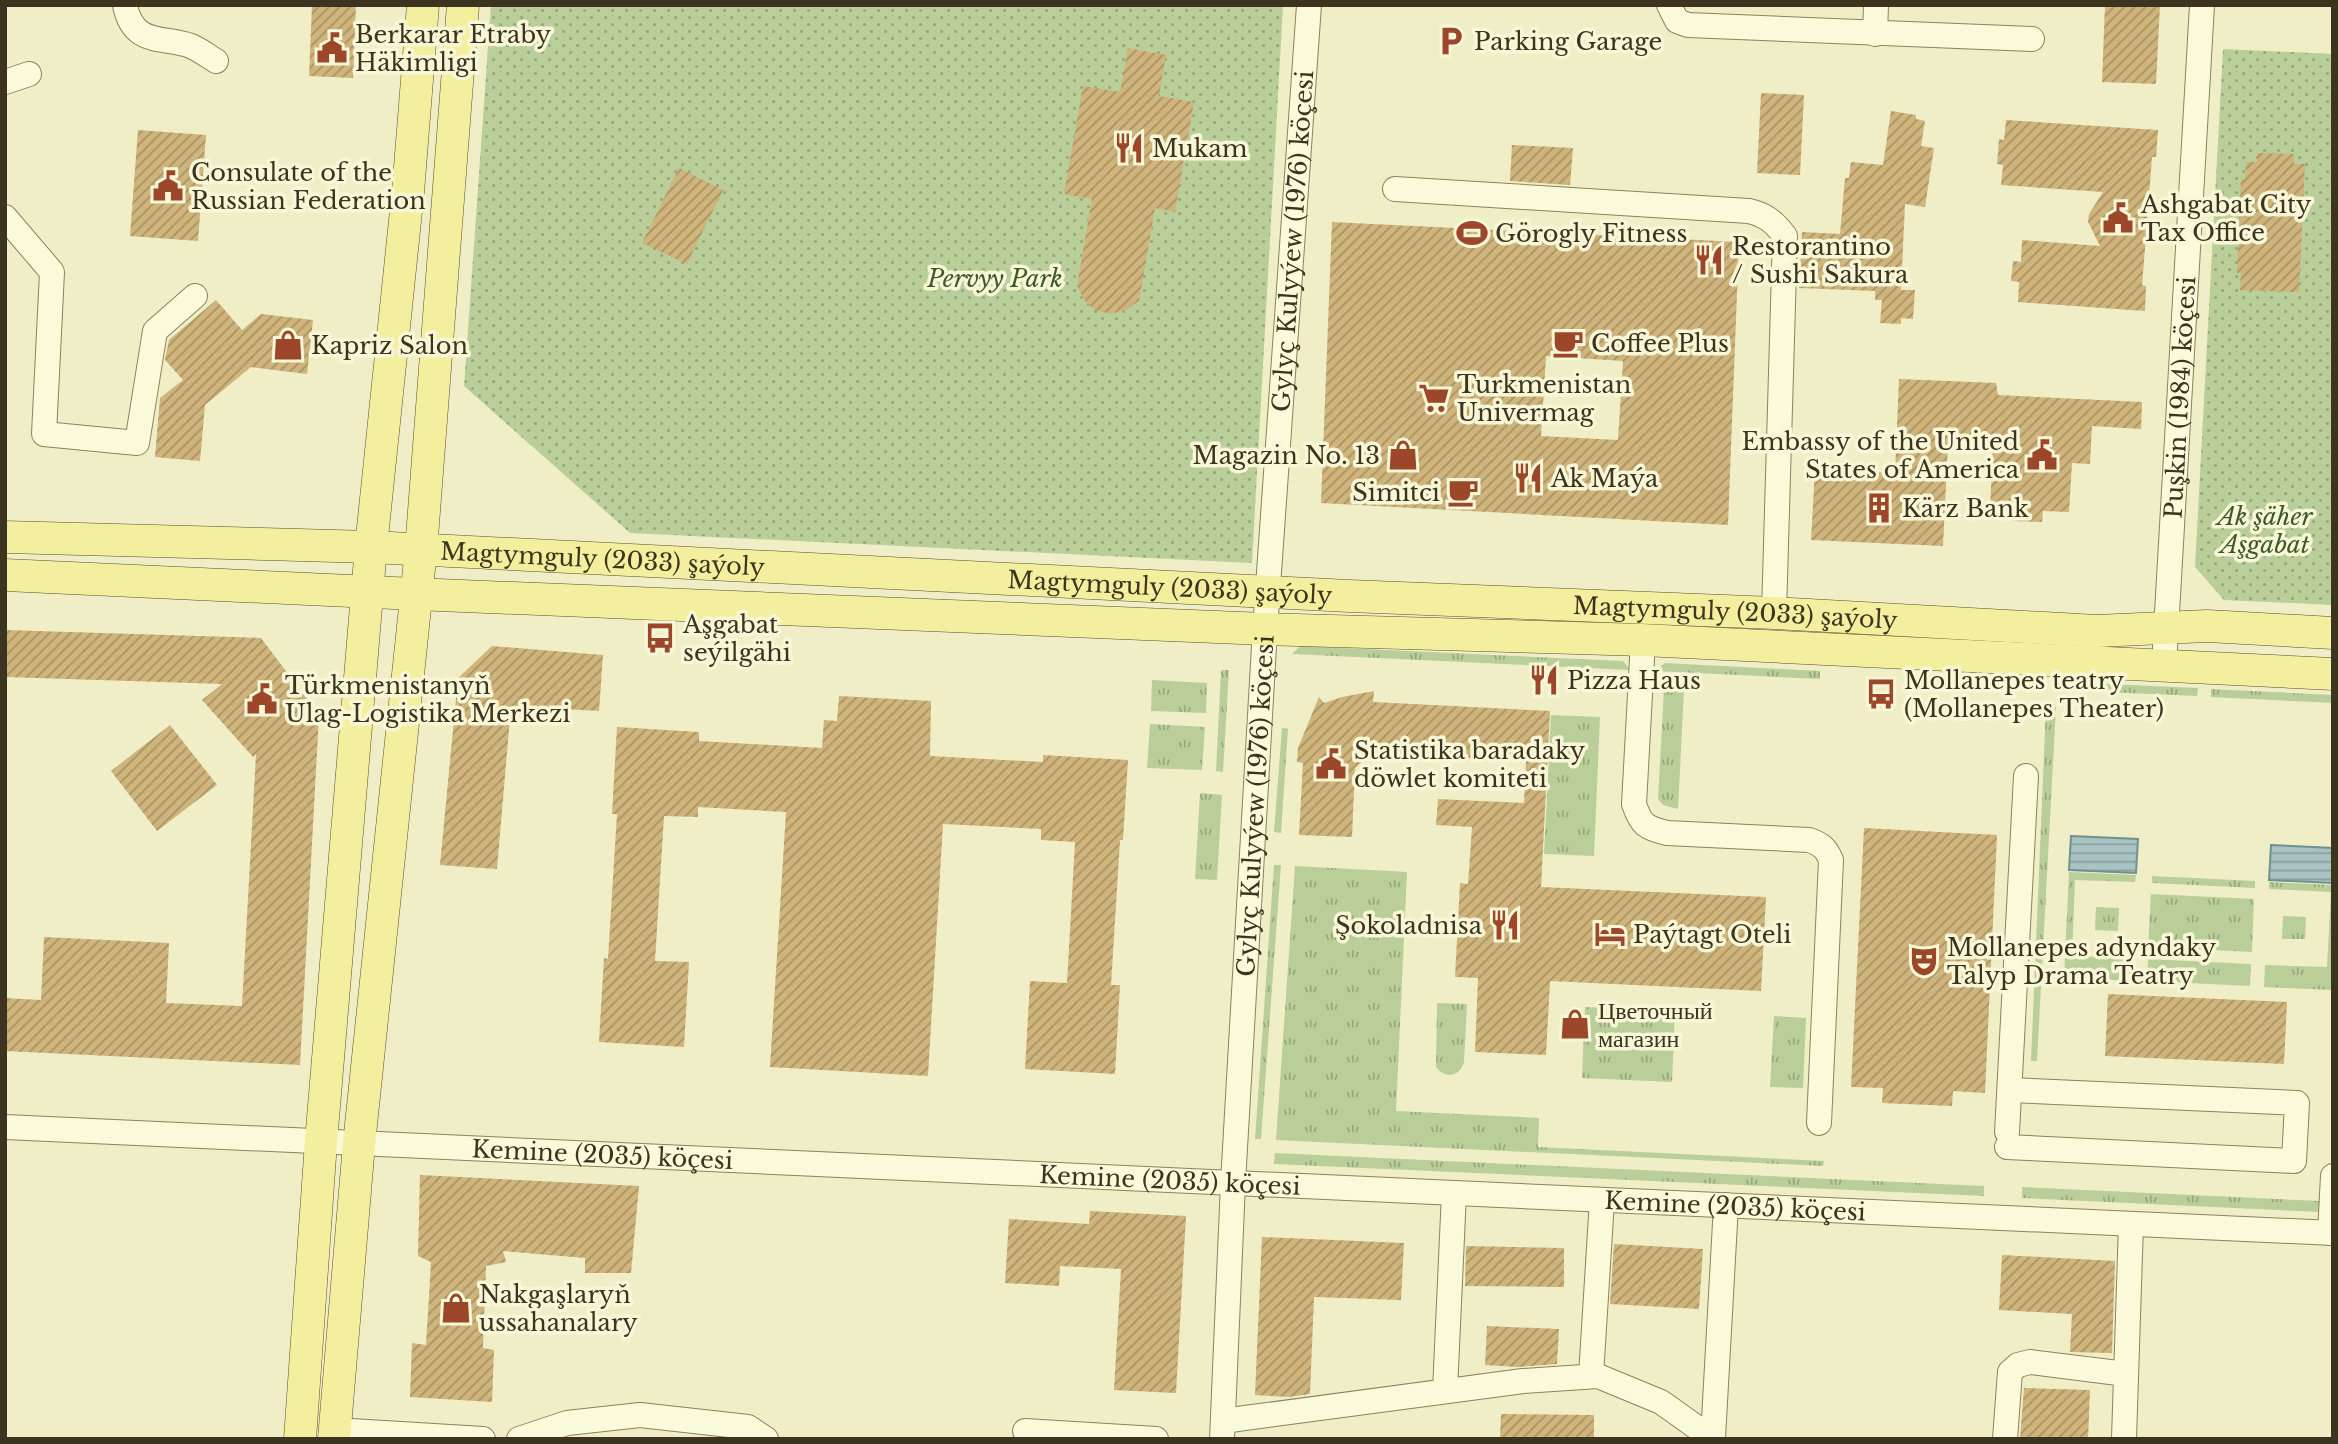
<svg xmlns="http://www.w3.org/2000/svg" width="2338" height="1444" font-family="'Libre Baskerville',serif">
  <defs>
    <pattern id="grass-tufts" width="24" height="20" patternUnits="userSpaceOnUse" patternTransform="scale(1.75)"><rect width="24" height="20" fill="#bace9a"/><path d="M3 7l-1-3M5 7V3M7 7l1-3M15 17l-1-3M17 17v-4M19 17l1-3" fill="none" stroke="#98a87d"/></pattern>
    <pattern id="park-dots" width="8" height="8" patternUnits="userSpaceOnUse" patternTransform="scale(1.75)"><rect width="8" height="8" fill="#bace9a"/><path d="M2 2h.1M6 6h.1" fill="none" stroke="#98a87d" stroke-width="1.8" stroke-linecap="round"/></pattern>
    <pattern id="water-rules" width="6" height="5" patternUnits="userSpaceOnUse" patternTransform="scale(1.75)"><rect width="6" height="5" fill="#a8c3c2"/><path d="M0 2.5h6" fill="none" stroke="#8a9f9d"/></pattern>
    <pattern id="building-hatch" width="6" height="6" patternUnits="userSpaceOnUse" patternTransform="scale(1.75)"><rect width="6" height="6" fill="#cfb47b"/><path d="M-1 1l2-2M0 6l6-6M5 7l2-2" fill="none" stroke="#a99364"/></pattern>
  </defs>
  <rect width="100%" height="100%" fill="#f0eec6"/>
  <g fill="url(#grass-tufts)">
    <polygon points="1300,646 1623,661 1630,670 1292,654"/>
    <polygon points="1665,663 1820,671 1820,679 1654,671"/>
    <polygon points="1221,670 1229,670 1223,772 1216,771"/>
    <polygon points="1152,680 1207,683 1206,713 1151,711"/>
    <polygon points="2083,683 2198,688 2197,696 2083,691"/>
    <polygon points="1664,689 1684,690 1678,809 1663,805 1658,799"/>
    <polygon points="2211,689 2333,695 2333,703 2211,697"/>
    <polygon points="2046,707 2056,707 2037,1061 2031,1061"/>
    <polygon points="1551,715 1600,717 1594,856 1544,854"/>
    <polygon points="1150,724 1205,727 1202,770 1147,768"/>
    <polygon points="1282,728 1288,729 1281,833 1274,832"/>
    <polygon points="1200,793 1222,795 1217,880 1195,879"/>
    <polygon points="1274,865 1281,865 1261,1139 1255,1139"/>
    <polygon points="1295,866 1407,872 1396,1111 1539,1118 1538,1147 1824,1161 1823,1166 1276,1140"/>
    <polygon points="2069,872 2136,875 2135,882 2075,880 2072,956 2132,958 2130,981 2064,977"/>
    <polygon points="2152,876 2255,881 2255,888 2152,883"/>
    <polygon points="2269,882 2333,885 2332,990 2264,987 2265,965 2327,967 2331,892 2269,889"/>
    <polygon points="2151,894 2254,899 2252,952 2148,947"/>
    <polygon points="2096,907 2119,908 2118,931 2095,930"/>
    <polygon points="2283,916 2306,917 2305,939 2282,939"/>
    <polygon points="2148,959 2251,964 2250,986 2147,981"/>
    <path d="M1437,1003L1467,1004L1464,1062C1460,1077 1445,1079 1436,1067Z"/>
    <polygon points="1585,1007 1675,1012 1672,1082 1582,1078"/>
    <polygon points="1774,1016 1806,1018 1803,1088 1770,1087"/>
    <polygon points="1275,1153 1984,1186 1984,1196 1274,1164"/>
    <polygon points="2022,1187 2320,1201 2320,1212 2022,1198"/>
  </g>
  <g fill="url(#park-dots)">
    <polygon points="491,5 1283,5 1252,563 630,533 464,386"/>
    <polygon points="2223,49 2333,54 2333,605 2224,600 2195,567"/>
  </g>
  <g fill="url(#water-rules)" stroke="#6e9292" stroke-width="2">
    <polygon points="2071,836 2138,839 2136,873 2069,870"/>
    <polygon points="2271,845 2333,848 2333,883 2269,880"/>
  </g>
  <g fill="url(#building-hatch)" fill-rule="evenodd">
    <polygon points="312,5 356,5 353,78 309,76"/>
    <polygon points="2105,5 2160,5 2156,84 2102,82"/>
    <polygon points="1128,48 1166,55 1159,96 1194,102 1175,212 1155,208 1139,301 1125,310 1110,314 1095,310 1085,301 1077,286 1092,199 1064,194 1083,86 1120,92"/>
    <polygon points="1761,93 1804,95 1800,175 1757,173"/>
    <polygon points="1891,111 1916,115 1916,119 1925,121 1921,146 1934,148 1925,207 1905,204 1901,290 1915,290 1913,319 1901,318 1901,324 1880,323 1882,300 1875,300 1875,291 1799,288 1802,232 1840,234 1845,178 1849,178 1851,162 1883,165"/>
    <polygon points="2006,120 2158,130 2156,157 2152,157 2145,249 2142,285 2146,286 2145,311 2018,302 2019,282 2011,281 2013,261 2021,262 2022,240 2100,246 2088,222 2089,214 2103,192 2001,185 2003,165 1997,164 1999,139 2004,140"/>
    <polygon points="138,130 206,135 198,241 130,236"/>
    <polygon points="1512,145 1573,148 1570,185 1510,181"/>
    <polygon points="2257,153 2294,154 2294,164 2305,164 2299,292 2240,290 2241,273 2237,273 2241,179 2245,179 2246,162 2257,162"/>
    <polygon points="679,168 723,190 687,264 642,243"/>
    <path d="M1332,222L1739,242L1728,525L1321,503ZM1546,356L1623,361L1618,440L1541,436Z"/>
    <polygon points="216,300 242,330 261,314 313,320 307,374 251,367 205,405 200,461 155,457 160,398 183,380 165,360 169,340"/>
    <polygon points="1899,379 1996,383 1998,395 2142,402 2141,429 2092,426 2090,464 2072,463 2069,512 2043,511 2042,522 2012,521 2013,510 1990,509 1993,447 1948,445 1943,546 1811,540 1815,470 1895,473"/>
    <polygon points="5,630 261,638 319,715 300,1065 5,1051 5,998 41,1000 44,937 169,943 166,1003 242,1006 256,754 253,757 202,700 222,684 5,677"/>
    <polygon points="492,646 603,655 599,711 511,706 497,869 440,865 458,678"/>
    <polygon points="1374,691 1373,702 1550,711 1541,887 1766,897 1761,991 1550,981 1546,1055 1475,1052 1478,978 1455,977 1460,883 1468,884 1472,827 1436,825 1438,799 1524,803 1526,761 1371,754 1355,768 1352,837 1299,835 1303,763 1297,762 1298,748 1319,697 1324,703 1342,697"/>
    <polygon points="839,696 931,701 930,756 1043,762 1043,755 1128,760 1123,840 1120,840 1111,985 1120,985 1115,1074 1025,1069 1030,981 1067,983 1075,842 1041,840 1041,829 943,824 928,1076 770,1067 786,812 698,807 698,817 664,816 655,961 689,962 684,1047 599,1042 604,958 608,959 617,814 612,814 617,727 699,732 699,741 822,748 824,720 837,721"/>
    <polygon points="170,725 217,785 157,831 111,771"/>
    <polygon points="1864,828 1997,835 1985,1093 1953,1091 1952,1106 1882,1103 1883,1088 1851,1087"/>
    <polygon points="2108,994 2287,1002 2284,1064 2105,1056"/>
    <polygon points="420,1175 639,1186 631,1273 585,1273 585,1258 503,1251 506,1262 486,1266 483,1348 494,1350 492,1402 410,1397 412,1343 426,1345 431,1262 418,1256"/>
    <polygon points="1090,1211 1186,1216 1176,1393 1114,1390 1121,1269 1060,1266 1059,1286 1005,1283 1009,1219 1089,1224"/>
    <polygon points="1262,1237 1404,1243 1401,1300 1314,1297 1310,1394 1289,1397 1255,1395"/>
    <polygon points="1614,1244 1703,1249 1699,1309 1610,1304"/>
    <polygon points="1466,1246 1564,1248 1564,1287 1465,1286"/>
    <polygon points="2002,1255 2115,1261 2112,1353 2070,1352 2072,1314 1999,1310"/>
    <polygon points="1487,1326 1559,1329 1557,1364 1518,1367 1485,1365"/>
    <polygon points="2024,1388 2090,1390 2088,1439 2020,1439"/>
    <polygon points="1501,1414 1594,1415 1594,1439 1500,1439"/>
  </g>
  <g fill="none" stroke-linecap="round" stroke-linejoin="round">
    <g stroke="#8c825b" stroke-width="26">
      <g id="minor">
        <path d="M125,5C133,47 164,36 191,46C200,50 208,56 216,61"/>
        <polyline points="1669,5 1677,21 1688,25 2032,39"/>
        <polyline points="1875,34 1876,5"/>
        <polyline points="5,82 29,74"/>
        <path d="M1395,189L1749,211C1766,215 1774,222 1785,236L1774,613"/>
        <polyline points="5,217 52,272 44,434 137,443 155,331 195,296"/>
        <path d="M1643,640L1634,804C1641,825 1646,828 1667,833L1809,840C1821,844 1826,848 1831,860L1819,1123"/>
        <path id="s1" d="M2164,665L2202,5"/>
        <path id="s2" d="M5,1127L2333,1233"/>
        <polyline points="2007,1132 2026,776"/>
        <polyline points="2007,1147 2294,1161 2297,1103 2010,1090"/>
        <polyline points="2330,1233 2333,1176"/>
        <polyline points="1591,1376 1602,1200"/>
        <polyline points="1445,1391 1454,1193"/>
        <polyline points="1223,1421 1523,1381 1598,1376 1661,1402 1713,1439"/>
        <polyline points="335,1430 483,1439"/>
        <polyline points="1025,1431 1156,1439"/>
        <polyline points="1713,1438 1726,1205"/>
        <polyline points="519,1439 567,1423 640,1415 748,1427 766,1439"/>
        <path id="s3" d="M1222,1439L1233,1183L1265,629L1309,5"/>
        <polyline points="2005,1439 2010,1372 2018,1365 2030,1362 2126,1374"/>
        <polyline points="2124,1439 2131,1224"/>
      </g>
    </g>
    <g stroke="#5a4e2f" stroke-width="33">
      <g id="major">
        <path id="s4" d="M5,537L371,547L1349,596L1774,613L2097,631L2207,626L2333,633"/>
        <polyline points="5,575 415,594 1265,629 1643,640 2333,674"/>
        <polyline points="300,1439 321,1142 371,547 408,192 423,5"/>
        <polyline points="334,1439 359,1144 421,550 463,5"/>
      </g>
    </g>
    <use href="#minor" stroke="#faf9da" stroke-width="24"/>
    <use href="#major" stroke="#f3ef9e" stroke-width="32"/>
  </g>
  <defs>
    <g id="parking-bare" transform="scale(2.415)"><path d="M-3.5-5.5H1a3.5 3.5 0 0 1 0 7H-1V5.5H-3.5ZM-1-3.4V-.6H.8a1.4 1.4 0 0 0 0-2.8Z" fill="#9c4729" stroke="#f7f6d6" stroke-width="2.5" paint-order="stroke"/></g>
    <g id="civic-bare" transform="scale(2.415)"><path d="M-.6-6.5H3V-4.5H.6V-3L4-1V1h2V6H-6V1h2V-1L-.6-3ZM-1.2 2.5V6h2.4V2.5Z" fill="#9c4729" stroke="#f7f6d6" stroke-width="2.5" paint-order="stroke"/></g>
    <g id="restaurant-bare" transform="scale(2.415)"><path d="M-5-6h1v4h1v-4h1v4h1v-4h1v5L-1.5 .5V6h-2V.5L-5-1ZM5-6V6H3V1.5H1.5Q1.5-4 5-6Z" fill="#9c4729" stroke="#f7f6d6" stroke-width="2.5" paint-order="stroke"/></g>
    <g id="stadium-bare" transform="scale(2.415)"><path d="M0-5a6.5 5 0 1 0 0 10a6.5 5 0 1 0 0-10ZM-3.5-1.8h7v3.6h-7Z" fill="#9c4729" stroke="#f7f6d6" stroke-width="2.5" paint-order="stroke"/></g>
    <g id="cafe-bare" transform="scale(2.415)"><path d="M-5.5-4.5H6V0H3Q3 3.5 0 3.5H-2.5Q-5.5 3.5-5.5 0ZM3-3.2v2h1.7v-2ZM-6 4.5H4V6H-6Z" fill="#9c4729" stroke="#f7f6d6" stroke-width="2.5" paint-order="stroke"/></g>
    <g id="shop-bare" transform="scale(2.415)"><path d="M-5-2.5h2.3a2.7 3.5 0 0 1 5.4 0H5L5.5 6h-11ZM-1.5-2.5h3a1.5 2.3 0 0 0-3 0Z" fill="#9c4729" stroke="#f7f6d6" stroke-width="2.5" paint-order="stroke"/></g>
    <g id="supermarket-bare" transform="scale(2.415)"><path d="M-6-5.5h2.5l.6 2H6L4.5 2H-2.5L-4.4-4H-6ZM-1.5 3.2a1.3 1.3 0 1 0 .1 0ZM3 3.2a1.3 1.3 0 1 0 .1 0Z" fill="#9c4729" stroke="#f7f6d6" stroke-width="2.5" paint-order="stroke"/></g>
    <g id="building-bare" transform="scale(2.415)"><path d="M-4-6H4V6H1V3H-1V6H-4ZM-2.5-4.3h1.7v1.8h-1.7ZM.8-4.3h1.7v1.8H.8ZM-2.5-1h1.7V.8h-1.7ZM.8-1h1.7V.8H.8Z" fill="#9c4729" stroke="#f7f6d6" stroke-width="2.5" paint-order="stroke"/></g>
    <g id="bus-bare" transform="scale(2.415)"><path d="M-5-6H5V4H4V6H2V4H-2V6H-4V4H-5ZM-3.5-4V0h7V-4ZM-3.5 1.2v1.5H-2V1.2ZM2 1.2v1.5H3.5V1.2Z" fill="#9c4729" stroke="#f7f6d6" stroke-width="2.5" paint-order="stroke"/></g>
    <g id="hotel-bare" transform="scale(2.415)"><path d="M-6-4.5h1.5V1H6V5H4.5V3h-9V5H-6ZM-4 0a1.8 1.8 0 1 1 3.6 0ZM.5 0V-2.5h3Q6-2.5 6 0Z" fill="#9c4729" stroke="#f7f6d6" stroke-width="2.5" paint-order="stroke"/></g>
    <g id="theatre-bare" transform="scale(2.415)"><path d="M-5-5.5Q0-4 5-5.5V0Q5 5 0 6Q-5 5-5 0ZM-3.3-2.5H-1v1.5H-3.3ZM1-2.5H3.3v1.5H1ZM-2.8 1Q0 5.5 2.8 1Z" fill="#9c4729" stroke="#f7f6d6" stroke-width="2.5" paint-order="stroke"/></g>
  </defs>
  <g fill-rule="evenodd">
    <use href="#parking-bare" x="1451" y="41"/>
    <use href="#civic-bare" x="332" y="48"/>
    <use href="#restaurant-bare" x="1129" y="148"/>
    <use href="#civic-bare" x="168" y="186"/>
    <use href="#civic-bare" x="2118" y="218"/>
    <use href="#stadium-bare" x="1472" y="233"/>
    <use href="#restaurant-bare" x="1709" y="260"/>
    <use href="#cafe-bare" x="1568" y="343"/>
    <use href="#shop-bare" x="288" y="345"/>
    <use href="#supermarket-bare" x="1434" y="398"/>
    <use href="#shop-bare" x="1403" y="455"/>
    <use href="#civic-bare" x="2042" y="455"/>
    <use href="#restaurant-bare" x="1528" y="478"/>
    <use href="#cafe-bare" x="1463" y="492"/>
    <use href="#building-bare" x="1879" y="508"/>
    <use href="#bus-bare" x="660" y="638"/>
    <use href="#restaurant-bare" x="1544" y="680"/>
    <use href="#bus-bare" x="1881" y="694"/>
    <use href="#civic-bare" x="262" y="699"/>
    <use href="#civic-bare" x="1331" y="764"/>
    <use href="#restaurant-bare" x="1505" y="925"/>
    <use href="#hotel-bare" x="1610" y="934"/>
    <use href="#theatre-bare" x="1924" y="961"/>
    <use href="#shop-bare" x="1575" y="1024"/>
    <use href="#shop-bare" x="456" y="1308"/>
  </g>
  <g text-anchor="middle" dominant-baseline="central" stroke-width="7" stroke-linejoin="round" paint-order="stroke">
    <g font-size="24" fill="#3c341f" stroke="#f7f6d6" text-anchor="start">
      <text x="355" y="34">Berkarar Etraby<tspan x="355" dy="28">Häkimligi</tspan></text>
      <text x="1474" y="41">Parking Garage</text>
      <text x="1152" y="148">Mukam</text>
      <text x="191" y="172">Consulate of the<tspan x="191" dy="28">Russian Federation</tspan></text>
      <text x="2141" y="204">Ashgabat City<tspan x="2141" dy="28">Tax Office</tspan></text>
      <text x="1495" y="233">Görogly Fitness</text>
      <text x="1732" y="246">Restorantino<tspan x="1732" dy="28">/ Sushi Sakura</tspan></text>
      <text x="1591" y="343">Coffee Plus</text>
      <text x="311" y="345">Kapriz Salon</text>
      <text x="1457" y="384">Turkmenistan<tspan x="1457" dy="28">Univermag</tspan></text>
      <text x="2019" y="441" text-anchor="end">Embassy of the United<tspan x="2019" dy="28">States of America</tspan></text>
      <text x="1380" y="455" text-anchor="end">Magazin No. 13</text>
      <text x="1551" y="478">Ak Maýa</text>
      <text x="1440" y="492" text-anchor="end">Simitci</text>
      <text x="1902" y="508">Kärz Bank</text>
      <text x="683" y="624">Aşgabat<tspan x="683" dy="28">seýilgähi</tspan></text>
      <text x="1567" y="680">Pizza Haus</text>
      <text x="1904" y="680">Mollanepes teatry<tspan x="1904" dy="28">(Mollanepes Theater)</tspan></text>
      <text x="285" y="685">Türkmenistanyň<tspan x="285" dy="28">Ulag-Logistika Merkezi</tspan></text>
      <text x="1354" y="750">Statistika baradaky<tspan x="1354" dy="28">döwlet komiteti</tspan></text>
      <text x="1482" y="925" text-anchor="end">Şokoladnisa</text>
      <text x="1633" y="934">Paýtagt Oteli</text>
      <text x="1947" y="947">Mollanepes adyndaky<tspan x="1947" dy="28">Talyp Drama Teatry</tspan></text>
      <text x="1598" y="1010">Цветочный<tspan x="1598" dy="28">магазин</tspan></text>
      <text x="479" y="1294">Nakgaşlaryň<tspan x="479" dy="28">ussahanalary</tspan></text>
    </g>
    <g font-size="24" fill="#3c341f" stroke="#f7f6d6">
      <text stroke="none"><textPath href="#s3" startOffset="1200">Gylyç Kulyýew (1976) köçesi</textPath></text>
      <text stroke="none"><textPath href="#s1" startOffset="268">Puşkin (1984) köçesi</textPath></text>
      <text stroke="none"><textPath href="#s4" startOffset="598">Magtymguly (2033) şaýoly</textPath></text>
      <text stroke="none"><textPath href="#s4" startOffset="1166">Magtymguly (2033) şaýoly</textPath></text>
      <text stroke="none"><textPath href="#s4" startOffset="1732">Magtymguly (2033) şaýoly</textPath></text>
      <text stroke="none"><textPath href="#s3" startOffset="634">Gylyç Kulyýew (1976) köçesi</textPath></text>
      <text stroke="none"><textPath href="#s2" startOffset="598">Kemine (2035) köçesi</textPath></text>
      <text stroke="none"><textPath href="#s2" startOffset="1166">Kemine (2035) köçesi</textPath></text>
      <text stroke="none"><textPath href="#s2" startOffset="1732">Kemine (2035) köçesi</textPath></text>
    </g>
    <g font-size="24" font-style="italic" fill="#3e5925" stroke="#f7f6d6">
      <text x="995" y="278">Pervyy Park</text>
      <text x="2265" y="516">Ak şäher<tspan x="2265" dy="28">Aşgabat</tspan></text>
    </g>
  </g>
  <rect width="2338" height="1444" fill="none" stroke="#3c341f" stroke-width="14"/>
</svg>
